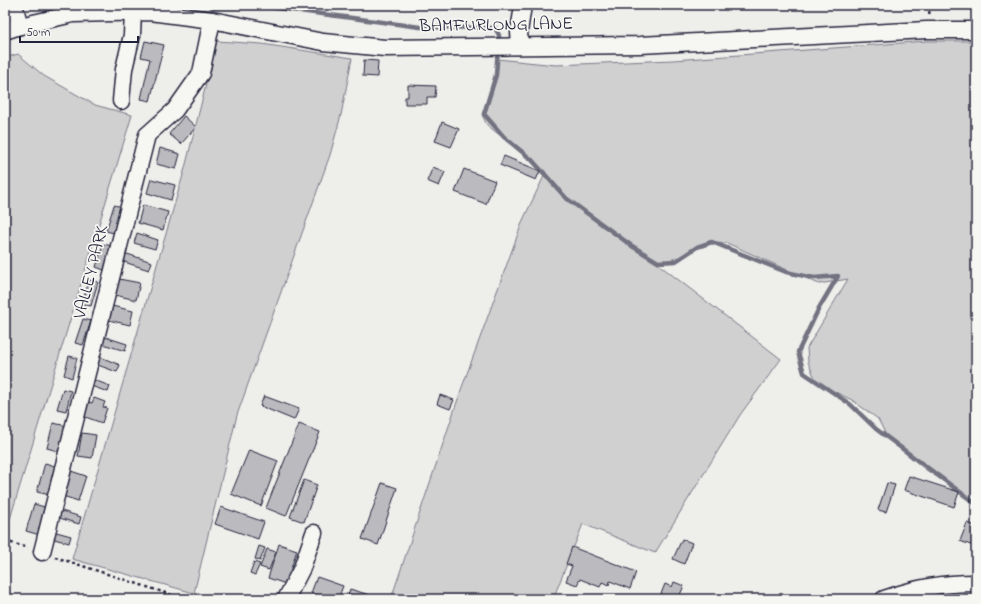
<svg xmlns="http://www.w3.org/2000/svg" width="981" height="604" font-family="'Indie Flower',sans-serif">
  <rect width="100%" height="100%" fill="#eeeeeb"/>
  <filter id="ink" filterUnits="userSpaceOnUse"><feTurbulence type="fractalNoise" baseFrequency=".025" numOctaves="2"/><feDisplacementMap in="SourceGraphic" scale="8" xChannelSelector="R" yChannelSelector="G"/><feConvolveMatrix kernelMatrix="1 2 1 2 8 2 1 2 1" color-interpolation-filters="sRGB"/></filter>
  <g filter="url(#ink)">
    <g fill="#d0d0d1" stroke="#797986">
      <polygon points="217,41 262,44 352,58 341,115 330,155 237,415 194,593 72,559 185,168"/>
      <polygon points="927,41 976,41 976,502 926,470 888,439 878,419 852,400 817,383 808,362 807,348 848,279 819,284 727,243 708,241 690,253 658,264 781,359 740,415 655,553 583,524 553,599 391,599 461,390 523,220 546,172 487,125 482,115 496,75 497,59 556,65 673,60"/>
      <polygon points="18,54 44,76 95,105 132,115 10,519 5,517 5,58"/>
      <polygon points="976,585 976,599 938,599"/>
    </g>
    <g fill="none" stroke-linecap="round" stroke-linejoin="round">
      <polyline stroke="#727281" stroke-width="4.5" points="211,7 254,5 420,27 495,28 499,35 496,75 484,114 504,137 532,160 566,198 632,246 658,262 676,261 697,247 712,242 786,272 814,278 838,276 819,308 798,352 804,373 850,404 876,429 976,504"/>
    </g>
    <g fill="#bbbbbf" stroke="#22223b">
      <polygon points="145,41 164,45 150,101 141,99 150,59 141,57"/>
      <polygon points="364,60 378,61 377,77 363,76"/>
      <polygon points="408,85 436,86 435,97 427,97 427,104 405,104 405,97 408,97"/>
      <polygon points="184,116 196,127 181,144 169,134"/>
      <polygon points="442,122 459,129 451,147 435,141"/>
      <polygon points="160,148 180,154 176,169 156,164"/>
      <polygon points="504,156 540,171 536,180 500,165"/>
      <polygon points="433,167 445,172 439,186 427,181"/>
      <polygon points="464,169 495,181 486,204 455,192"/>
      <polygon points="151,179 175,185 171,200 147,193"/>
      <polygon points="114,205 123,207 114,233 106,231"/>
      <polygon points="143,205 168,212 163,230 138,223"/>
      <polygon points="137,233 158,240 155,249 134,243"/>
      <polygon points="103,244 112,246 104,270 96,267"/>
      <polygon points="124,253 152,262 149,270 121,261"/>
      <polygon points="119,279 140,283 136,300 115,295"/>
      <polygon points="89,280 98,282 91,306 82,304"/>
      <polygon points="108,305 133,311 130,325 104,319"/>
      <polygon points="83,319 91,321 83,345 75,343"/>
      <polygon points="102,336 127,344 125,351 100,343"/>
      <polygon points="69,356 77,358 72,378 64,375"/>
      <polygon points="98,356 120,365 117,372 95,364"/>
      <polygon points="91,379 110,386 108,392 88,385"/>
      <polygon points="63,389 71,391 66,411 57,409"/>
      <polygon points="440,395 454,400 450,409 437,404"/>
      <polygon points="264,396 299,409 294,420 260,406"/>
      <polygon points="94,398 105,402 103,407 107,408 102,423 80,415 85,401 92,403"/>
      <polygon points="53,423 67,426 61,452 47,448"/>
      <polygon points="299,424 320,432 286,516 266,508"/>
      <polygon points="82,433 96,435 92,458 78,456"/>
      <polygon points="249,450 278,461 261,506 231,494"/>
      <polygon points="45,463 58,467 50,495 37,492"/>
      <polygon points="71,471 86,476 78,501 63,496"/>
      <polygon points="909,476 959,492 954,507 904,490"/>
      <polygon points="304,480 317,485 304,522 290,517"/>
      <polygon points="382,483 397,488 378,545 362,539"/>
      <polygon points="887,483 895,485 886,512 878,510"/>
      <polygon points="34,504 48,508 40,535 26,531"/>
      <polygon points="221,507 264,522 258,539 215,524"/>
      <polygon points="55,509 81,517 79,524 53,516"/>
      <polygon points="967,523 976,526 976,547 960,541"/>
      <polygon points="49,530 71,536 69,543 47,537"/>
      <polygon points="682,539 692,543 684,564 673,559"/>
      <polygon points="279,544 297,550 286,584 268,578"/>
      <polygon points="259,546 265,548 260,561 255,559"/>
      <polygon points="572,547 636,572 630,589 610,581 609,585 602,582 600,587 580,579 577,585 566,581 572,566 566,564"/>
      <polygon points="267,549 276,552 269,570 260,567"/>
      <polygon points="254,562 260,564 255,575 250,573"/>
      <polygon points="317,577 343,586 338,599 322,599 323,597 311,593"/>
      <polygon points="674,582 684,586 678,599 659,599 665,584 672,587"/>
      <polygon points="350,589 376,597 376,599 347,599"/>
    </g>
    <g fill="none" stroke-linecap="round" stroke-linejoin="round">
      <g stroke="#22223b" stroke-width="19">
        <g id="minor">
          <polyline points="14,5 20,26"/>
          <polyline points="5,31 20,26 73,14 150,12 212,20 323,42 385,48 640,45 927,30 976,30"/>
          <polyline points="520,45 519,32 523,5"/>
          <polyline points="121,101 124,69 132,35 133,12"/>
          <polyline points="42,552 147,135 175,110 201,73 212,20"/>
          <polyline points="286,599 302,568 314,533"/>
          <path d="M884,599C916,588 942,583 976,583"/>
        </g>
      </g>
      <g stroke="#22223b" stroke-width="2.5" stroke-dasharray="3 3" stroke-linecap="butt">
        <polyline points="929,14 931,5"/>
        <polyline points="5,541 28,548"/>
        <polyline points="55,557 184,599"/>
      </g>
      <use href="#minor" stroke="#f6f6f2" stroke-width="16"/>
    </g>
  </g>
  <g text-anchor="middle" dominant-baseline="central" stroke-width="3.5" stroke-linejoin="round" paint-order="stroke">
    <g font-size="18" fill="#22223b" stroke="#f6f6f2">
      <text transform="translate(496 26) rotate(-1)">BAMFURLONG LANE</text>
      <text transform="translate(92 272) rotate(-76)">VALLEY PARK</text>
    </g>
  </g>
  <rect width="981" height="604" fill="none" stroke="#f6f6f2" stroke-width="20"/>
  <rect x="10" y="10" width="961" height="584" fill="none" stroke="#22223b" stroke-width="1.5" filter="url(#ink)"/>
  <path d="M20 36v6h118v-6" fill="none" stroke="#22223b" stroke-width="2"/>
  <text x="26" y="36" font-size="12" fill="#22223b" stroke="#f6f6f2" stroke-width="3" paint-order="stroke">50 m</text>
</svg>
